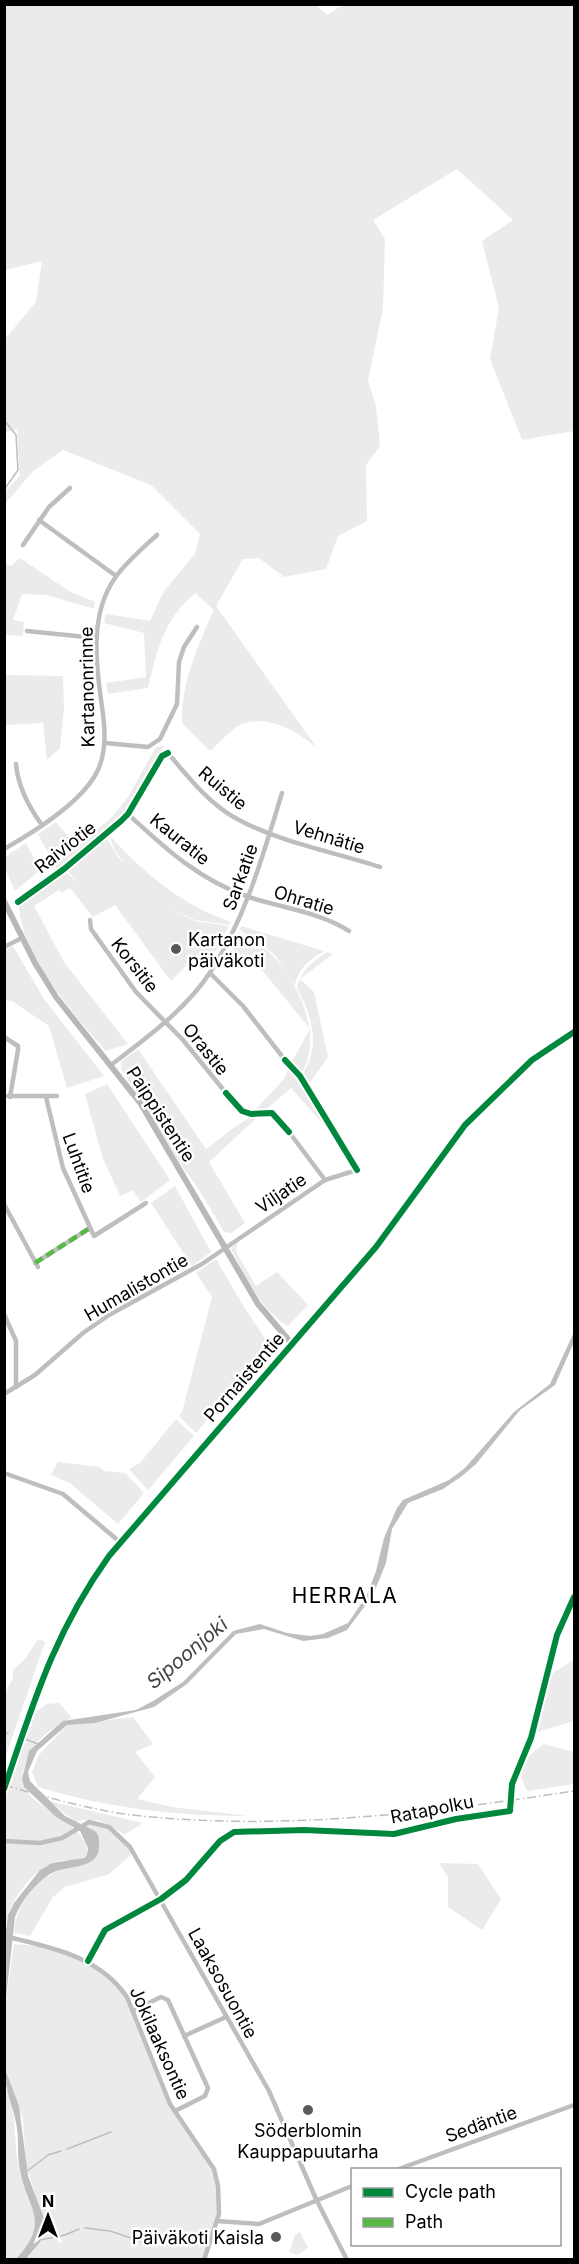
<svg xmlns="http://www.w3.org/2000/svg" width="579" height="2264" font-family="Inter,sans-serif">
  <rect width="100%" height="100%" fill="#fff"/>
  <g fill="#ebebeb">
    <path d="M316,5L327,15L344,4L574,5V431L522,440L490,359L499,308L482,241L513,220L457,169L373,220L385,239L383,308L368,381L376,406L380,446L366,465L367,521L338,536L326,569L284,577L259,558L243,559L216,606L317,748C298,731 260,710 235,728C226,735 218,744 210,751L182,723C180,686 199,643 214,610L195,593C164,619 157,650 148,688L108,694L106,683L146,677L144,633L104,623L106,614L150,621L164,591L195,554L200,534L151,485L63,450L32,472L5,504V491L20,476L17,430L5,432V339L36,302L42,261L5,270V5Z"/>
    <polygon points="20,558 69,591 95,602 94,609 47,595 22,594 13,620 24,622 23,636 5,635 5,563 11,566"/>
    <polygon points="5,675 63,676 64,709 60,748 47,760 43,723 5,725"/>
    <polygon points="164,746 127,812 57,869 38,834 56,822 76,847 112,817 128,797 156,747"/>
    <path d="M109,835C145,874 180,904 231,922L229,925L195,920L161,904L195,921L229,926L207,967L202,963L204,960L198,954L171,981L115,905L93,917L70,888L62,893L59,890L34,906L64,962L128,1044L106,1051C74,1015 19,952 19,904L64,870L78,883L66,869L106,837L118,857L125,863L115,851Z"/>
    <polygon points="26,843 40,870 15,891 5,869 5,857"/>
    <path d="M241,926L324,951C309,961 299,967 295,985L274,954L240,930Z"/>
    <path d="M239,932C247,937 255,941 263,947C295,972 327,1037 300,1075L290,1065L310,1029L262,970L231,948Z"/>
    <polygon points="13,946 44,999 104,1076 67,1088 49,1026 12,1001 5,1000 5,950"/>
    <path d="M327,952L333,954L300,979L314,992L328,1057L309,1084L361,1167L358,1169L301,1076C322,1047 312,1016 297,988C302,969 311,963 327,952Z"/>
    <path d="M138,1049L206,1149C222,1138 245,1116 262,1113L209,1162L245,1223L231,1233L224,1232C211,1210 199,1187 183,1168L121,1069L122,1061Z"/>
    <polygon points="289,1067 299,1077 354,1166 331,1133 291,1088 264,1111 253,1112 284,1079"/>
    <polygon points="107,1084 170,1180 141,1202 133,1190 120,1196 102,1156 85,1094"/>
    <polygon points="175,1186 211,1252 192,1266 151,1203"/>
    <path d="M237,1242L236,1252L256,1286L277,1272L308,1305L288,1326C260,1310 246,1277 231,1249Z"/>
    <polygon points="216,1259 244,1307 270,1346 196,1433 179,1416 182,1412 212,1297 196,1273"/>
    <polygon points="176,1419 194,1436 148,1490 129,1469 140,1463"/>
    <polygon points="58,1462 99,1467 104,1471 125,1473 144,1493 118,1524 70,1483 51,1475"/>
    <polygon points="38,1639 45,1642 5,1758 5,1693 13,1678 13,1670 25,1659"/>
    <polygon points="574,1660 574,1721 537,1732 551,1674"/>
    <path d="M59,1703L72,1718C55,1726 31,1742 26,1761C25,1766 22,1773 22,1779C22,1807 92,1823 87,1855C77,1863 64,1858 52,1863C34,1870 12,1898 8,1916C4,1928 5,1942 5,1954V1789L29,1717L47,1704Z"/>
    <path d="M133,1717L153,1744L135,1752L155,1777L137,1799L172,1807L248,1816C175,1816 108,1808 38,1787L32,1772L39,1755L67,1725Z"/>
    <polygon points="544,1744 574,1752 574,1784 527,1791 519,1773 527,1757"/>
    <path d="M49,1801L143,1823L124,1835C108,1823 96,1816 76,1822Z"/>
    <path d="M89,1822L109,1827L134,1852L109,1874L65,1887L53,1897L30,1936L14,1933C16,1904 35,1879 63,1869C78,1863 84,1867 97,1856L84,1827Z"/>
    <polygon points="439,1863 478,1864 501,1899 482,1930 448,1907 448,1877"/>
    <polygon points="14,1944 46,1947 88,1961 127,1997 164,2091 214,2169 219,2214 204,2259 26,2259 34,2251 40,2208 26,2166 23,2120 5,2069 5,2007"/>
    <path d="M4,2084C19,2116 12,2145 21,2175C25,2191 36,2206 35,2224C34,2239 26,2249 16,2259H5Z"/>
    <polygon points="300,2232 308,2248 297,2255 289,2252 295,2235"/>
  </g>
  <g fill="#bebebe">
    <path d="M574,1332V1342L555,1385L520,1410L476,1464L462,1476L443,1489L408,1503L392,1529L386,1563L373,1595L347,1630L328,1638L303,1641L264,1629L236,1634L187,1684L154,1707L95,1723L67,1725L37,1751L28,1772L30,1781L65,1816L95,1831C99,1835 99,1838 99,1844C101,1871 66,1864 50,1874C35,1884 21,1901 15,1917L5,2007V1938L8,1915L14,1903L40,1870L52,1863L84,1858L87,1855L88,1848L80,1831L56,1817L24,1787L22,1779L29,1751L63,1721L136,1710L153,1701L183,1682L233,1631L260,1624L287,1633L310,1636L323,1634L348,1623L367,1595L376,1571L384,1538L397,1508L403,1500L449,1480L465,1468L514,1412L550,1384Z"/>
    <path d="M5,2069L19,2106L28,2176L44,2218L40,2242L26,2259H16C52,2221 27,2209 20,2170C17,2156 19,2142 17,2128C14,2108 4,2090 5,2069Z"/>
  </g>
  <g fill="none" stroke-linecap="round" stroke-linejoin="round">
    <g stroke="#bebebe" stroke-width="1.5">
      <polyline points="4,420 16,435 18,470 4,490"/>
      <polyline points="4,1733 8,1733"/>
      <polyline points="25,1739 38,1744"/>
      <polyline points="67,2149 111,2132"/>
      <polyline points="26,2172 48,2155 61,2151"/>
      <polyline points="85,2228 110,2231 152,2245"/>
      <polyline points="40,2240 65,2235 79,2229"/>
    </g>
    <g stroke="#bebebe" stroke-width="4.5">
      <polyline points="39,520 116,576"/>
      <polyline points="23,545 49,507 70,488"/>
      <polyline points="27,631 96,638"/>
      <polyline points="105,743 148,747 160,739 177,704 179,662 184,647 197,627"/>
      <path d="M168,753C188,777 210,805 239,820C282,843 334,852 380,867"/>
      <path d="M16,764C18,787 28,806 42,825"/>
      <path d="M128,814C165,848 200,881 249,897C282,908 320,912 349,931"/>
      <path d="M4,849C34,832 83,802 98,770C107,749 105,728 102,707C96,665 89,615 115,578C126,562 143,548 157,535"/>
      <polyline points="90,920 91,929 136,992 183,1040 226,1093"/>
      <polyline points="4,947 22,938"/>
      <polyline points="210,973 243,1006 285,1060"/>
      <polyline points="4,1037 18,1046 18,1050 10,1097"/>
      <path d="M111,1065C146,1038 186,1010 211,971C246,917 263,855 282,793"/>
      <polyline points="4,1096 57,1096"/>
      <polyline points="46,1097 63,1168 94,1236 146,1203"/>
      <polyline points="289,1132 325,1180"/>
      <polyline points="4,1204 38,1267"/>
      <polyline points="35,1263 90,1228"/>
      <polyline points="4,1314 16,1341 16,1387"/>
      <polyline points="4,1394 35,1375 83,1333 109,1315 202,1264 325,1180 357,1170"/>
      <polyline points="4,1473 63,1494 121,1543"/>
      <polyline points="4,1841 40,1843 62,1838 89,1822 109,1827 130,1847 269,2091 316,2199 347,2260"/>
      <path d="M4,1936C50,1947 99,1956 127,1997L170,2104L214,2169L218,2186L219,2214L204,2260"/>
      <polyline points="88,1961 105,1930 161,1899 186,1880 220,1841 234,1832 304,1830 394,1834 456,1819 510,1811 512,1784 531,1738 557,1635 574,1597"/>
      <polyline points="134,2010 161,1997 168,2000 208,2088 205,2096 175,2111"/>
      <polyline points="184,2036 226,2017"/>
      <polyline points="396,2170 574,2105"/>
      <polyline points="217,2221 259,2224 352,2186"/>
    </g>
    <g stroke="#b8b8b8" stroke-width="6">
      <polyline points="4,901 35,963 56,997 141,1104 258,1304 292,1344"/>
      <path d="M4,1789C34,1701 54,1633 109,1556L376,1247L465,1125L532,1060L574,1032"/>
    </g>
    <path stroke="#bebebe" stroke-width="1.5" stroke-dasharray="9 3 1.5 3" stroke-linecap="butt" d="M4,1785C53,1799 101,1813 151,1817C292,1830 436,1812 574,1791"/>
    <polyline stroke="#58b947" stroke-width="4.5" stroke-dasharray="9 4.5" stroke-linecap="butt" points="35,1263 90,1228"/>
    <g stroke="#fff" stroke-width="10">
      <g id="cycleway">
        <polyline points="18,902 64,869 121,821 128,814 162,756 168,753"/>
        <polyline points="285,1060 300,1076 357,1170"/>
        <polyline points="226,1093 242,1111 251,1114 272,1113 289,1132"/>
        <path d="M4,1789C34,1701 54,1633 109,1556L376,1247L465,1125L532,1060L574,1032"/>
        <polyline points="88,1961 105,1930 161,1899 186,1880 220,1841 234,1832 304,1830 394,1834 456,1819 510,1811 512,1784 531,1738 557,1635 574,1597"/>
      </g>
    </g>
    <use href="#cycleway" stroke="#00873e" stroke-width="6"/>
  </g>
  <g fill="#595959" stroke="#fff" stroke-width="2">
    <circle cx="176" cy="949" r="6"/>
    <circle cx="308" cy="2110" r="6"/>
    <circle cx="276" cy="2237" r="6"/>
  </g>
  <g text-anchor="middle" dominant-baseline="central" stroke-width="5" stroke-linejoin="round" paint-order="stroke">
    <g font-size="18" fill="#000" stroke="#fff">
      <text transform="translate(87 687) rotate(-91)">Kartanonrinne</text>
      <text transform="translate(223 788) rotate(40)">Ruistie</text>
      <text transform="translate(329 837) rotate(17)">Vehnätie</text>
      <text transform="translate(180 839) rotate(39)">Kauratie</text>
      <text transform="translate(65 847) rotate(-38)">Raiviotie</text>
      <text transform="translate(240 877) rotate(-70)">Sarkatie</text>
      <text transform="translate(304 900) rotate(17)">Ohratie</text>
      <text transform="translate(135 965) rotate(52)">Korsitie</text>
      <text transform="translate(206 1049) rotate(51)">Orastie</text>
      <text transform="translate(161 1114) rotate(57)">Paippistentie</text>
      <text transform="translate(79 1163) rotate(70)">Luhtitie</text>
      <text transform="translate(281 1193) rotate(-34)">Viljatie</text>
      <text transform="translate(136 1287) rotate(-30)">Humalistontie</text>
      <text transform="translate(244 1377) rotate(-49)">Pornaistentie</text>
      <text transform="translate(432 1809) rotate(-11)">Ratapolku</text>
      <text transform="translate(223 1983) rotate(61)">Laaksosuontie</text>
      <text transform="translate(160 2043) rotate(66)">Jokilaaksontie</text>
      <text transform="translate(481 2124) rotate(-20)">Sedäntie</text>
    </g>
    <g font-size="18" fill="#000" stroke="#fff" text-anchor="start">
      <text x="188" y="939">Kartanon<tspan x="188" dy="21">päiväkoti</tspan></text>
      <text x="308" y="2130" text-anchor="middle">Söderblomin<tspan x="308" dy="21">Kauppapuutarha</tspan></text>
      <text x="264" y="2237" text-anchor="end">Päiväkoti Kaisla</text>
    </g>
    <g font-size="20" font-style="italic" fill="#434343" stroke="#fff">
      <text transform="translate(187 1653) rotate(-40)">Sipoonjoki</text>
    </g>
    <g font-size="21" letter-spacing="1.5" fill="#000" stroke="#fff">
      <text x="345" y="1595">HERRALA</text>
    </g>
  </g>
  <rect width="579" height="2264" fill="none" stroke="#000000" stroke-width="12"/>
  <rect x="351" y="2168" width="210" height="78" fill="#ffffff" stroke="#999999" stroke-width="1.5"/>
  <rect x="363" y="2188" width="30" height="9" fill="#00873e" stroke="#999999" stroke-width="1.5"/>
  <text x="405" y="2198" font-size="18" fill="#000000">Cycle path</text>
  <rect x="363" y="2218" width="30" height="9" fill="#58b947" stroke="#999999" stroke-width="1.5"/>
  <text x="405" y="2228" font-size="18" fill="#000000">Path</text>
  <g transform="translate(48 2216)" stroke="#ffffff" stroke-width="4.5" paint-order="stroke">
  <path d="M0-4.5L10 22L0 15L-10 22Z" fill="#000000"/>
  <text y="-9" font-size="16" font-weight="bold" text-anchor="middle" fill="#000000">N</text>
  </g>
</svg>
